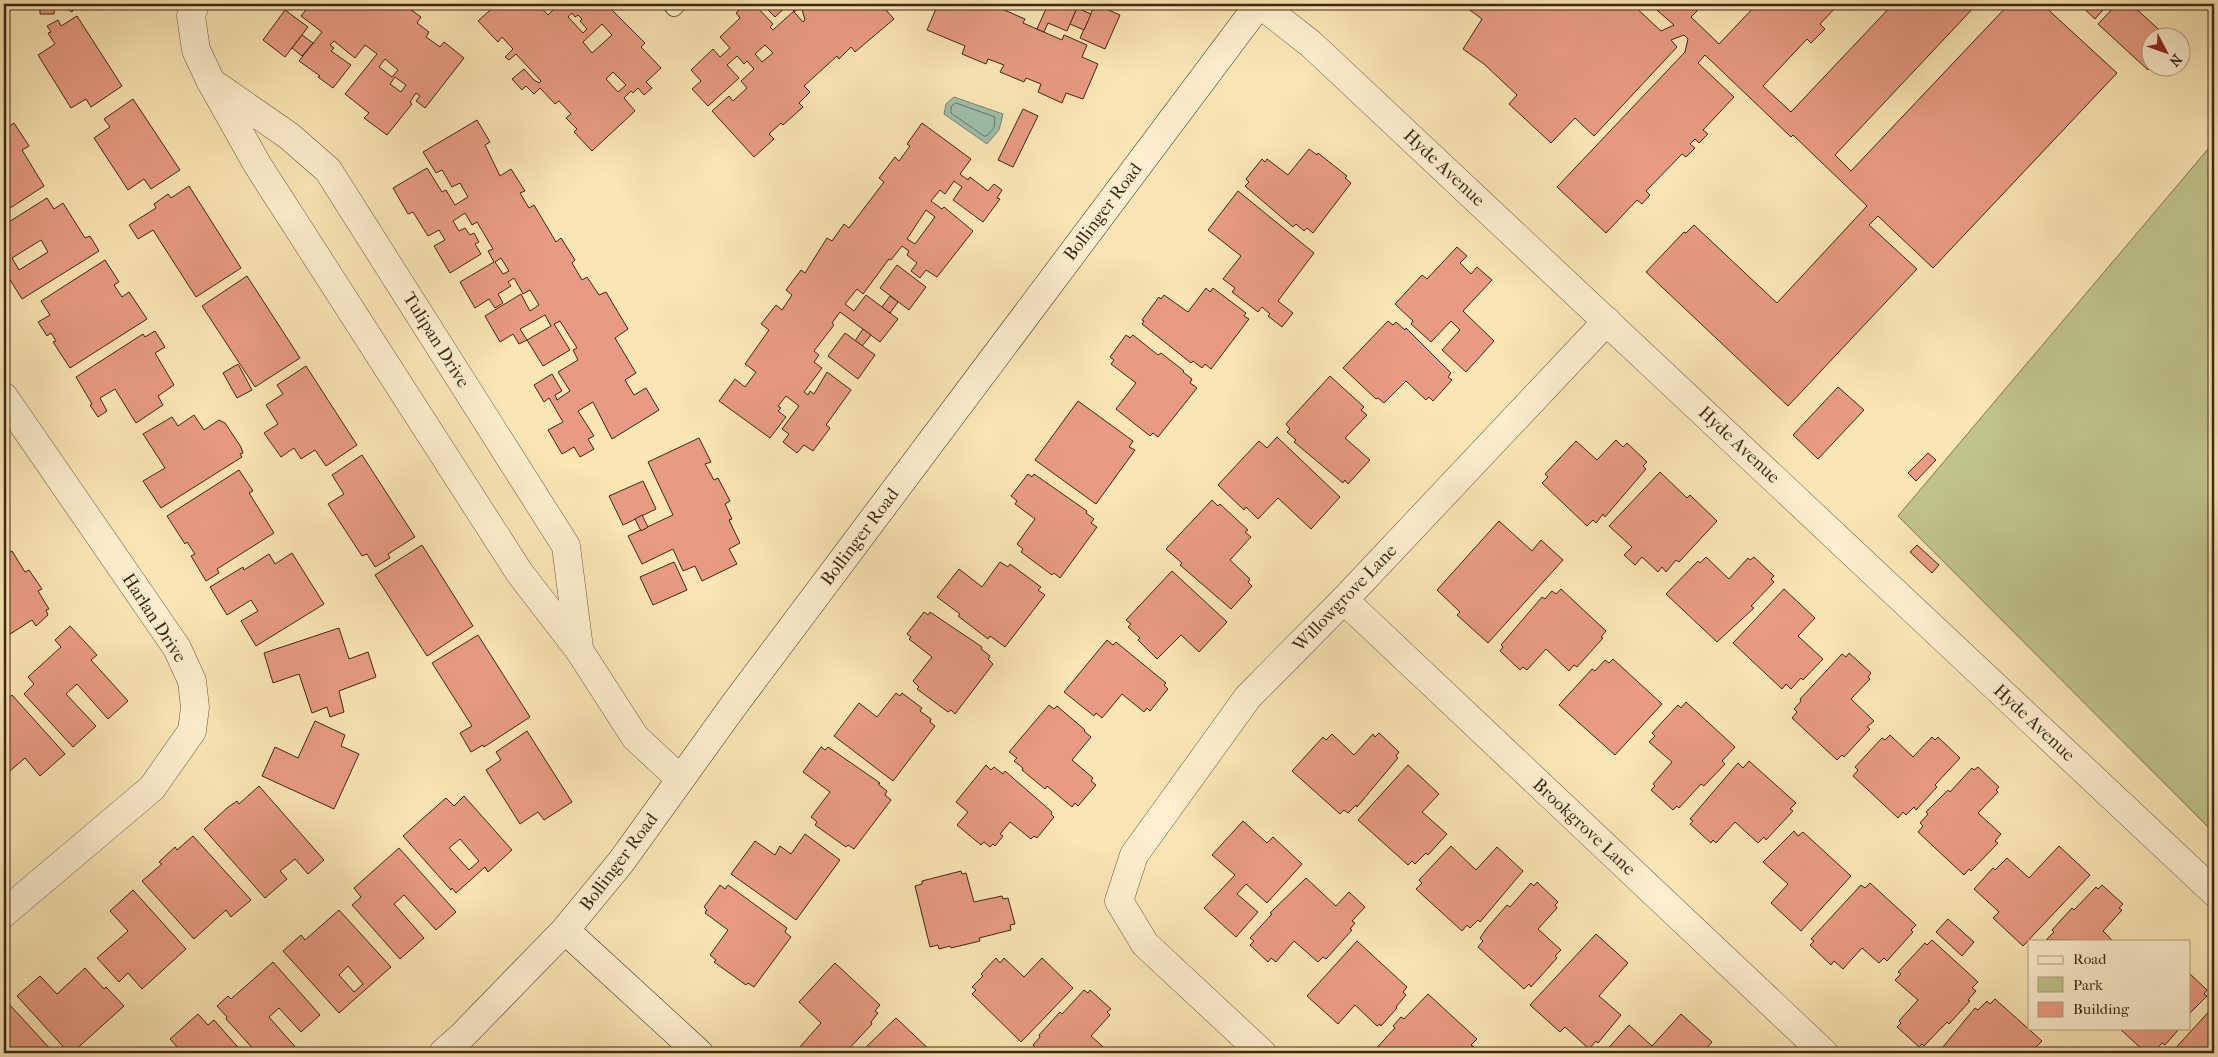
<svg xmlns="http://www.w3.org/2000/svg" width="2218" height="1057" font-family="'IM FELL French Canon',serif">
  <rect width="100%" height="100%" fill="#fae5b4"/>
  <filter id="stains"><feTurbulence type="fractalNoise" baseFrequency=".004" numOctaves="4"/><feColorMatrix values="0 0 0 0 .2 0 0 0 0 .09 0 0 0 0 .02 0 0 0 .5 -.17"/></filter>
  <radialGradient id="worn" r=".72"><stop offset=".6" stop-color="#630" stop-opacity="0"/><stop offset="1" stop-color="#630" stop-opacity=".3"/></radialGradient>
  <polygon fill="#c0c48c" stroke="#7e7651" points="2214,142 2214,833 1898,516"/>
  <polygon fill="#9ebfab" stroke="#77826f" points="954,97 1003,114 999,130 987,144 944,114 946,104"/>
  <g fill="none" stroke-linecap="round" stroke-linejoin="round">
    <polygon stroke="#6e7360" stroke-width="1" points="956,103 995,117 994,128 987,136 984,136 951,113 951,107"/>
  </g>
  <g fill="#e89b82" stroke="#3d2716" fill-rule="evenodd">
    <polygon points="40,4 55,4 54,14 40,14"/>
    <polygon points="59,4 77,4 72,12"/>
    <path d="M306,4H388L394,8L398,4H403L421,17L417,23L429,32L426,37L440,47L444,42L464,58L425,108L416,101L420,96L416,93L410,102L412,104L387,135L364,118L369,113L345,94L377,54L365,45L355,58L334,41L330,45L334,48L331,51L351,65L333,88L318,77L320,76L299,61L322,32L301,16L309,6ZM385,59L398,70L392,77L379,67ZM395,77L406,85L401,92L390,84Z"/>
    <path d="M497,4H538L548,15L558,5L557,4H606L645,43L641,47L661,68L646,82L652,88L644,95L638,88L633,93L631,91L624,98L635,111L592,151L574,132L577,129L566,118L571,114L559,101L555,104L540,88L534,94L526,86L522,90L512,79L524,69L534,80L539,83L541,81L516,54L509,60L505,57L513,49L502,37L498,42L478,21ZM572,13L575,17L578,15L582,19L580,21L587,29L583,33L568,17ZM602,24L612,35L592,53L583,42ZM613,72L626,85L618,92L606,79Z"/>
    <path d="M746,4H754L773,24L770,27L773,30L794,11L788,5L775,17L762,4L821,5L823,4H892L886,10L894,19L855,52L851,47L839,59L837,56L804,86L810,92L799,103L803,107L783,125L781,123L769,134L774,139L754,157L712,111L729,96L733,101L747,88L741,81L754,69L747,61L744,64L737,56L727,65L739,78L708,106L692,89L701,81L691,70L713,49L720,57L730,48L720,37L740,18L736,13ZM801,6L805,20L803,22L794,12ZM765,45L773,53L762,62L755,54Z"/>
    <polygon points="938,4 996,4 995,6 1025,19 1023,23 1062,40 1064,35 1087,45 1082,57 1098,64 1083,99 1066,93 1062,103 1038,92 1041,84 1026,78 1024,82 1000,72 1004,65 988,59 986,64 962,54 965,46 927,30"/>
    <polygon points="1048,4 1079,4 1067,31 1048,23 1044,32 1037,29"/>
    <polygon points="1095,4 1120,15 1105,49 1080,38"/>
    <polygon points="1470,4 1632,4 1661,31 1674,25 1650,4 1704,4 1691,17 1719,44 1757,4 1839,4 1820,24 1825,29 1811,43 1807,39 1763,86 1791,112 1893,4 1977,4 1835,155 1851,171 2009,4 2042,4 2117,73 1933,268 1878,216 1869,225 1917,269 1788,406 1646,272 1684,232 1686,233 1694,225 1777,303 1867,206 1793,135 1791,137 1705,55 1698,63 1734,97 1703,130 1708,134 1699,143 1695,139 1690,144 1695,148 1686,157 1682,154 1646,191 1650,195 1642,204 1637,200 1606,233 1557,187 1685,52 1688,39 1684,35 1671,40 1677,47 1594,136 1575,118 1551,143 1509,104 1517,95 1484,64 1463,49 1482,19 1467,8"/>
    <polygon points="2079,4 2108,4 2095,19"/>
    <polygon points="2117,4 2131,4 2168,38 2150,38 2150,67 2148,70 2098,24"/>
    <polygon points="1077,8 1091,14 1084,30 1070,24"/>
    <polygon points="285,10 308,27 285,57 263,40"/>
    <polygon points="77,16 122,86 91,107 86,99 71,108 38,55 55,44 48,33 51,32 47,26 58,20 61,26"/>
    <polygon points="302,35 313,43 302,56 292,48"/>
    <polygon points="133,99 180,170 151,189 144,179 128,190 94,138 110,127 104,119"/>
    <polygon points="1023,109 1038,116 1013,167 998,160"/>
    <path d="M477,120L490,142L485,145L500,176L511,169L525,191L520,193L529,208L534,205L556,242L561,238L575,260L572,263L582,280L587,277L599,295L606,292L628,329L615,338L636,373L625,380L634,395L646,388L659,410L612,439L593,402L578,411L594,436L588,439L594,449L580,457L574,447L562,454L548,430L563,422L549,398L544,402L534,385L552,374L562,391L555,395L557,400L570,391L558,372L578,360L573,350L577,348L560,321L554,324L570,350L543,366L527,340L551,326L545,315L520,329L527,340L519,344L513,334L500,342L485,316L521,294L530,311L539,305L530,290L523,294L514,278L508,282L511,286L498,294L503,303L495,308L489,299L475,308L460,282L494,262L488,251L493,249L477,222L472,225L465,213L453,221L459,231L465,228L470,235L474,233L479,242L475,244L481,254L450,273L434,246L445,240L439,230L428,236L413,212L408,214L393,188L427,168L442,192L446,190L455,205L468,197L460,183L452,187L442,170L436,173L423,152ZM501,258L509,271L503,274L495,262Z"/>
    <polygon points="14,123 29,146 22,150 44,186 4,212 4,130"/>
    <path d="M922,123L971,159L960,174L968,180L970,177L988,191L994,184L1002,190L997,198L1000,199L983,222L953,200L962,187L954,181L945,194L940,190L931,201L942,209L944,207L973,231L937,277L926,270L920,278L911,271L917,263L907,255L909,251L902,246L891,260L889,259L863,294L857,289L845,304L854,311L866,295L898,319L880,342L840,312L832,323L834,325L814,351L819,355L814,362L822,368L804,392L808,395L810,391L814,394L827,372L851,390L826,425L830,428L813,451L804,445L797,453L783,442L789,434L782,429L799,406L786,396L778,406L781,408L778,411L786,417L770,438L719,401L735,379L745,387L756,372L745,364L769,330L761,324L776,305L782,310L792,295L786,290L801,270L805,273L827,238L832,241L844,224L849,228L884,182L879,178L895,157L899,161L910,146L907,144ZM926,210L935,217L915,244L907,239Z"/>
    <polygon points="1309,149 1317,155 1318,153 1347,176 1345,178 1351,183 1313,233 1307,228 1304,231 1296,224 1293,227 1245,186 1249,182 1246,179 1262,159 1265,162 1267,159 1288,175"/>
    <polygon points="189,186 241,268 196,297 153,230 138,239 129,225 156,208 154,204 168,194 171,198"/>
    <polygon points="1238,191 1314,253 1278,301 1293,313 1282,327 1268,316 1270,314 1262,307 1258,312 1232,292 1235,288 1223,279 1241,256 1208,230"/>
    <path d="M47,198L54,209L63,203L85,238L90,236L99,251L22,299L4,270V225ZM41,240L48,252L19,270L12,258Z"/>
    <polygon points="1457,247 1467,256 1460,263 1471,274 1477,267 1492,280 1463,311 1494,341 1466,372 1442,350 1460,330 1451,321 1431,342 1411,324 1413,321 1395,304 1422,275 1427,279"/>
    <polygon points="105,260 119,282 114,285 122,297 129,292 147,319 70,368 53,342 56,341 51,333 47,336 38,322 50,315 41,301"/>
    <polygon points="897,265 926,287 909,310 880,288"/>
    <polygon points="247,276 300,358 255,387 202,306"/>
    <polygon points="1206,288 1210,292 1213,288 1246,313 1244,316 1249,319 1211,369 1205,364 1202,368 1193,361 1191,363 1142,324 1144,321 1142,320 1159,297 1161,299 1164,295 1188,312"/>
    <polygon points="890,296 898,302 890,313 882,307"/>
    <polygon points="1388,321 1393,325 1396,322 1405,330 1406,328 1451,373 1448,377 1452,380 1433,401 1429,397 1426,400 1406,381 1384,403 1378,398 1376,399 1343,368"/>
    <polygon points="863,329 871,335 862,346 855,341"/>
    <polygon points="155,331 165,347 155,353 174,385 158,396 163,405 136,423 115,389 100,398 107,411 98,417 90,405 92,404 76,377 143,334 145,337"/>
    <polygon points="845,333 875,355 858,379 828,356"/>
    <polygon points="1126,335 1130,338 1133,335 1158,355 1161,353 1184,371 1183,372 1192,379 1190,383 1197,388 1158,437 1153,433 1150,436 1116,409 1136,383 1111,364 1114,360 1110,357"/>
    <polygon points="238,364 252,390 237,398 223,373"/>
    <polygon points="306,366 357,445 326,466 315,450 301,459 294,448 281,457 264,433 278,424 266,405 283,394 277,385"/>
    <polygon points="1330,376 1364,407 1361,410 1367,415 1345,438 1370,460 1348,484 1345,480 1343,483 1294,442 1296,440 1287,432 1290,429 1286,424"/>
    <polygon points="1838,387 1864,410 1818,459 1793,435"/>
    <polygon points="1078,401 1133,441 1129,447 1135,450 1096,504 1035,460"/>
    <polygon points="194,415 204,430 219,420 225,423 241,447 243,453 240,454 242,457 161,508 143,481 165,468 143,434 172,417 178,426"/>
    <polygon points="1277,437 1340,497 1311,529 1278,498 1258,519 1246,507 1244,510 1218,485 1259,441 1267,448"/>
    <polygon points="699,438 711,462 705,464 714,480 718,478 730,501 725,504 732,519 729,520 740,543 729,549 737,564 702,581 695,566 683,571 673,549 642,564 628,536 673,515 648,462"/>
    <polygon points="1616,440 1623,447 1627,443 1647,462 1643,466 1646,469 1605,517 1603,514 1596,523 1593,520 1587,526 1542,483 1548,477 1545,474 1576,441 1597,460"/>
    <polygon points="1928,453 1936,460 1916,481 1908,473"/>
    <polygon points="362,455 415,537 388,554 390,558 375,567 367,554 362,556 328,504 344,494 332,475"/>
    <polygon points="239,470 253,491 249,493 274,533 217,569 219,573 206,581 191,556 195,554 187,542 185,544 167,516"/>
    <polygon points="1660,472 1687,498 1690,495 1717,521 1679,562 1676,560 1666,572 1662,567 1658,572 1642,557 1635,565 1624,555 1632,547 1609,526"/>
    <polygon points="1028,474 1032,477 1034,474 1087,511 1086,513 1094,519 1091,523 1097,527 1060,578 1054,573 1052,575 1021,552 1023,549 1017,544 1035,519 1015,504 1017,501 1011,496"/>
    <polygon points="643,481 656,509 623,525 609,496"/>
    <polygon points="1212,500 1218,506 1220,504 1248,530 1245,532 1251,537 1230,560 1250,579 1248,582 1252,586 1231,609 1180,565 1182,563 1166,549"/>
    <polygon points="642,515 648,527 641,531 635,519"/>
    <polygon points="1499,521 1532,551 1541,540 1563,560 1488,643 1457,615 1460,612 1437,590"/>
    <polygon points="422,545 473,626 427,656 375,575"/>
    <polygon points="1917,545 1939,565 1932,573 1910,552"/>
    <polygon points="12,551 25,572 29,570 42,589 38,591 49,609 46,610 48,615 36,626 32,620 4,638 4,556"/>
    <polygon points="292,553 324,604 256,646 241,621 258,611 251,600 227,615 210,587 243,567 244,570 269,554 275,564"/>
    <polygon points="1706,557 1729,579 1748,558 1750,560 1754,557 1774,576 1771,579 1774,582 1751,606 1754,608 1717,642 1666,594 1698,561 1700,563"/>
    <polygon points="674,562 687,590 653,605 640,577"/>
    <polygon points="1000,562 1008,567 1010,564 1041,587 1038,590 1045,595 1005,647 990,636 988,639 958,616 960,614 937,597 959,569 982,587"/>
    <polygon points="1172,571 1227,622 1199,652 1181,635 1157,659 1138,640 1140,638 1128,627 1131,624 1126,620"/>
    <polygon points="1561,589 1606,631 1601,637 1603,638 1577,667 1574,665 1569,671 1546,649 1527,670 1523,667 1520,670 1500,651 1503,647 1501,645 1542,597 1545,599 1552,591 1556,594"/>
    <polygon points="1784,589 1815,618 1798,636 1823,659 1803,680 1801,678 1791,689 1786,684 1782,689 1733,643"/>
    <polygon points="924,612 928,615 930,612 982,647 981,649 990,656 988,659 993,664 955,714 951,710 948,712 917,689 919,687 913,681 932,657 909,639 911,637 907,634"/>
    <polygon points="70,626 97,655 91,660 128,701 108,719 77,684 66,694 96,726 73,747 24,694 34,684 28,677 61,647 55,640"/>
    <polygon points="339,628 349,659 368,652 376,677 339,691 344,712 330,717 327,707 312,713 299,674 273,683 264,653"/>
    <polygon points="478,635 530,717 484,747 483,745 471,752 460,733 472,726 432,663"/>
    <polygon points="1107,640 1113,645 1116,642 1166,683 1164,685 1168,689 1150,711 1147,708 1144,712 1122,694 1102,718 1096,713 1094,716 1064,692"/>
    <polygon points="1849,653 1871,673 1868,677 1870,679 1851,699 1874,721 1867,727 1870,729 1844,757 1842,755 1837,760 1792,718 1797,712 1794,709 1801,701 1800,699 1842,654 1846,657"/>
    <polygon points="1613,659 1662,704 1615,755 1559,705 1592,669 1595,671 1605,660 1609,663"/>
    <polygon points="896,693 900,696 902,693 922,708 920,711 931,719 930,722 935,726 893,781 834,736 859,703 877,717"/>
    <polygon points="12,695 65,754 40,776 25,758 4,776 4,698 6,701"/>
    <polygon points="1686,702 1735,747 1722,761 1725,764 1704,786 1701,784 1679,808 1677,806 1673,810 1651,790 1655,786 1653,784 1672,762 1649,742 1655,736 1652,733 1678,705 1681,708"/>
    <polygon points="1049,705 1054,709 1057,706 1085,730 1084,731 1091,737 1072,760 1093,778 1091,781 1096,785 1078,806 1075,803 1072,807 1047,786 1045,789 1022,770 1023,768 1014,761 1017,758 1009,752"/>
    <polygon points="315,721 345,735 341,746 359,754 334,809 262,776 275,747 298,758"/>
    <polygon points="527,731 572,802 544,820 538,812 520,824 486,770 501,760 496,752"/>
    <polygon points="1379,733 1399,752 1396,756 1398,758 1357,807 1356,805 1348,813 1344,810 1340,814 1292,771 1323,737 1326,740 1332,734 1354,755 1373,734 1375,737"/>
    <polygon points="1890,735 1913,757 1932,737 1935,740 1938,737 1960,758 1935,785 1937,787 1916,810 1914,807 1906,815 1903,812 1898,818 1853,776 1858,770 1855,767 1882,738 1885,740"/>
    <polygon points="821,747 825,750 828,747 880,783 878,784 887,791 885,795 891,800 854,849 848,845 846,847 815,825 817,822 811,817 830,792 803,772"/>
    <polygon points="1749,761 1796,803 1790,809 1793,811 1766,840 1764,837 1758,843 1735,822 1716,843 1713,840 1711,843 1690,824 1693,821 1690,819 1738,763 1743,768"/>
    <polygon points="986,765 991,770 994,767 1003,774 1005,771 1052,812 1051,814 1054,817 1037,838 1034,836 1031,839 1010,822 1000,834 1003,836 995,846 993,844 990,847 984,842 981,845 957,825 968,812 956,802"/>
    <polygon points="1408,765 1439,794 1422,812 1447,834 1428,855 1426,853 1415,864 1412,861 1408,865 1358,820"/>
    <polygon points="1978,767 1999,787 1996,790 1998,792 1978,813 2001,834 1995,841 1998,843 1971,871 1969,869 1964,875 1918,832 1923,826 1920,823 1928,814 1926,812 1948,790 1950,792 1972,768 1974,770"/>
    <polygon points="259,786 324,860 308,874 295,859 280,871 287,879 265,898 204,829 227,808 237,801 239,804"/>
    <path d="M464,796L512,850L488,872L485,867L456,893L452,888L451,890L403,836L446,798L454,806ZM460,839L479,861L469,870L449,848Z"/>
    <polygon points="1243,821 1267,843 1273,837 1302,864 1267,903 1246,884 1237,894 1258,912 1236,937 1204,908 1235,875 1212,855"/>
    <polygon points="1794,831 1798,836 1803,832 1851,876 1801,931 1771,903 1788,884 1763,862"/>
    <polygon points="805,834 840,860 796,920 731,874 755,841 775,855 780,846 791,854"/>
    <polygon points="193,836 251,900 231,917 226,910 194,939 142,881 162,864 159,862 175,847 177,850"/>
    <polygon points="1451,846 1476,870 1497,847 1523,871 1480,922 1478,920 1470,928 1467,925 1462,931 1416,889 1422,883 1419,880"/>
    <polygon points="2059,846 2090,875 2023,946 1993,918 1999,912 1974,889 1993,868 1995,870 2007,858 2029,878"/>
    <polygon points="399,848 456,912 436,930 404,895 394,904 424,938 400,959 352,905 361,897 354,888"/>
    <polygon points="961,871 962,874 966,873 974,902 1002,896 1003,899 1008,898 1015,924 1010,925 1011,930 979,938 980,941 951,948 950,946 939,949 938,945 930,947 915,886 922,884 922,881"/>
    <polygon points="1306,878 1336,906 1349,892 1365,907 1352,921 1355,923 1350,929 1352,930 1326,959 1323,957 1318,962 1294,941 1276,962 1271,958 1268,962 1250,945 1254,941 1250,938 1272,914 1270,913"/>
    <polygon points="1537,882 1558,902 1555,905 1557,908 1538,929 1561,950 1555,956 1557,958 1531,987 1529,984 1524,989 1478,947 1483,941 1480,938 1487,928 1507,905 1510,907 1531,883 1534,886"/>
    <polygon points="1870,883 1916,925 1911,930 1913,932 1887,961 1884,958 1879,963 1862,948 1843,969 1834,961 1831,965 1810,945 1814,941 1811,939 1861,885 1865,888"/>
    <polygon points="720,885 725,889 728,885 787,928 785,932 791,937 754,987 748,983 746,985 714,962 716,960 710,955 728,930 705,913 707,910 704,907"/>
    <polygon points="2102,885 2123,904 2119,908 2122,910 2103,931 2113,941 2046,940 2054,932 2052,930 2072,908 2074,910 2096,887 2098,889"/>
    <polygon points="133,890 186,949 142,989 128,973 119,982 97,958 128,931 110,911"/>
    <path d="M339,910L391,967L339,1013L283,951L301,935L305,940ZM348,966L363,984L354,992L339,975Z"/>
    <polygon points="1948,919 1974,942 1962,956 1936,932"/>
    <polygon points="1596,934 1628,963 1599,996 1621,1015 1598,1043 1596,1041 1589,1049 1565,1027 1560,1032 1530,1005"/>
    <polygon points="1932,940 1978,982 1972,988 1976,991 1968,1000 1970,1001 1949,1024 1947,1022 1924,1046 1922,1044 1919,1047 1897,1027 1901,1023 1899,1021 1918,1000 1895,980 1901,974 1898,972 1925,943 1927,945"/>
    <polygon points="1357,941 1407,987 1403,992 1406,995 1396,1007 1397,1008 1381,1026 1380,1024 1377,1026 1355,1005 1338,1024 1307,996"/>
    <polygon points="996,958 1000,963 1004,958 1024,977 1042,958 1073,988 1021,1042 972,994 976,990 972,987 983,976 981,974"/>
    <polygon points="273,962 320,1015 301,1032 279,1008 269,1017 298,1050 294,1053 257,1053 226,1019 227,1017 217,1006 228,996 231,999"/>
    <polygon points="835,963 880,1005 875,1011 878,1013 871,1022 872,1024 845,1053 804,1053 799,1048 821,1023 799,1002"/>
    <polygon points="85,968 104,989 106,987 124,1006 72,1053 69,1053 17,996 40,976 57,994"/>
    <polygon points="2189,973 2207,990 2204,994 2207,996 2189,1014"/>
    <polygon points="1084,990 1088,993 1090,990 1111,1009 1107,1012 1110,1015 1091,1036 1110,1053 1031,1053 1036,1048 1033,1045 1040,1037 1039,1035 1060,1012 1062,1014"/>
    <polygon points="1428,994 1477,1039 1471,1045 1474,1047 1468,1053 1372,1053 1395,1028 1393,1026 1401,1017 1404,1019"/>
    <polygon points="1995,999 2042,1041 2036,1047 2038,1049 2035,1053 1938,1053 1975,1008 1978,1010 1987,1001 1990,1004"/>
    <polygon points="8,1003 54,1053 4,1053 4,1007"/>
    <polygon points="2214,1006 2214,1053 2174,1053 2172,1052"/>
    <polygon points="198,1014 208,1025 214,1020 243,1053 176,1053 180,1050 170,1039"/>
    <polygon points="1681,1014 1712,1042 1702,1053 1604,1053 1629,1025 1652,1046"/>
    <polygon points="896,1018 933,1053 861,1052"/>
    <polygon points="2119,1028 2180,1028 2165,1045 2162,1043 2155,1051 2152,1048 2146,1053"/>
  </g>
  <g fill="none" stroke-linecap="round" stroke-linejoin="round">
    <g stroke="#6c563e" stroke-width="18">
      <polyline id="lane" points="671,4 674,8 678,4"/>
    </g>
    <g stroke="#6c563e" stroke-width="29">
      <g id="street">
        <polyline points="195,4 191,16 196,50 211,82 257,164 519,572 579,650 635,737 680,779"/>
        <polyline points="1260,4 1311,44 2214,892"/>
        <polyline points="217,86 289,136 328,170 566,546 579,648"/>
        <polyline points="4,397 177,648 192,681 195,707 192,731 152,788 4,913"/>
        <polyline points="1344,600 1824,1053"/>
        <polyline points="1262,1053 1145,944 1119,901 1134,855 1248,697 1344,600 1607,321"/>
      </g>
    </g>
    <g stroke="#3d2716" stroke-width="29">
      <g id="secondary">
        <polyline points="565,930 699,1053"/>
        <polyline points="443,1053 462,1036 565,930 621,862 734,705 1259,4"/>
      </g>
    </g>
    <use href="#lane" stroke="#fceece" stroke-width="16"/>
    <use href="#street" stroke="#fceece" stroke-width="28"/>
    <use href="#secondary" stroke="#fceece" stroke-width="28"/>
  </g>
  <g text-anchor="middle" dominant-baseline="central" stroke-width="5" stroke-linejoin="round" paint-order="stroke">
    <g font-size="18" fill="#3d2716" stroke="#fceece">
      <text transform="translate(1444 168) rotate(43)">Hyde Avenue</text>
      <text transform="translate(1103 212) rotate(-53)">Bollinger Road</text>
      <text transform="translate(436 340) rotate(58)">Tulipan Drive</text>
      <text transform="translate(1739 445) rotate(43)">Hyde Avenue</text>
      <text transform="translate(860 537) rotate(-53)">Bollinger Road</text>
      <text transform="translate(1345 598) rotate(-46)">Willowgrove Lane</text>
      <text transform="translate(154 618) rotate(57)">Harlan Drive</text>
      <text transform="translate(2034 723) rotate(43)">Hyde Avenue</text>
      <text transform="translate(1584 827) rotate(43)">Brookgrove Lane</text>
      <text transform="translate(619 862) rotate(-53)">Bollinger Road</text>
    </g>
  </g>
  <rect width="2218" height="1057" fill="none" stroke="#fae5b4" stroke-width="20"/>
  <rect x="5" y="5" width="2208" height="1047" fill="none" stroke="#3d2716" stroke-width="2.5"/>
  <rect x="10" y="10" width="2198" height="1037" fill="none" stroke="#3d2716"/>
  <rect x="2028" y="940" width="162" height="90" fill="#fceece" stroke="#b09e84"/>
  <rect x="2038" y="956" width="25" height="8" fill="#fceece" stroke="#b09e84"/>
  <text x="2073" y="964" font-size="15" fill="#3d2716">Road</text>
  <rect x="2038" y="977" width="25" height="15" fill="#c0c48c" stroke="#b09e84"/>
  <text x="2073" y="990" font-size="15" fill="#3d2716">Park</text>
  <rect x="2038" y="1002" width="25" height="15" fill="#e89b82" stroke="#b09e84"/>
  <text x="2073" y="1014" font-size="15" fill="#3d2716">Building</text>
  <g transform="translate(2166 52) rotate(131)"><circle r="24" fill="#fceece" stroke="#b09e84"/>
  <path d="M0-4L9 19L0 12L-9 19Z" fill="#8f2418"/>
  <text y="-8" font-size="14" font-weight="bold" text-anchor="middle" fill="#3d2716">N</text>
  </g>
  <rect width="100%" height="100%" filter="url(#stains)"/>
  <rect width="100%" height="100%" fill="url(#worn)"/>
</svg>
